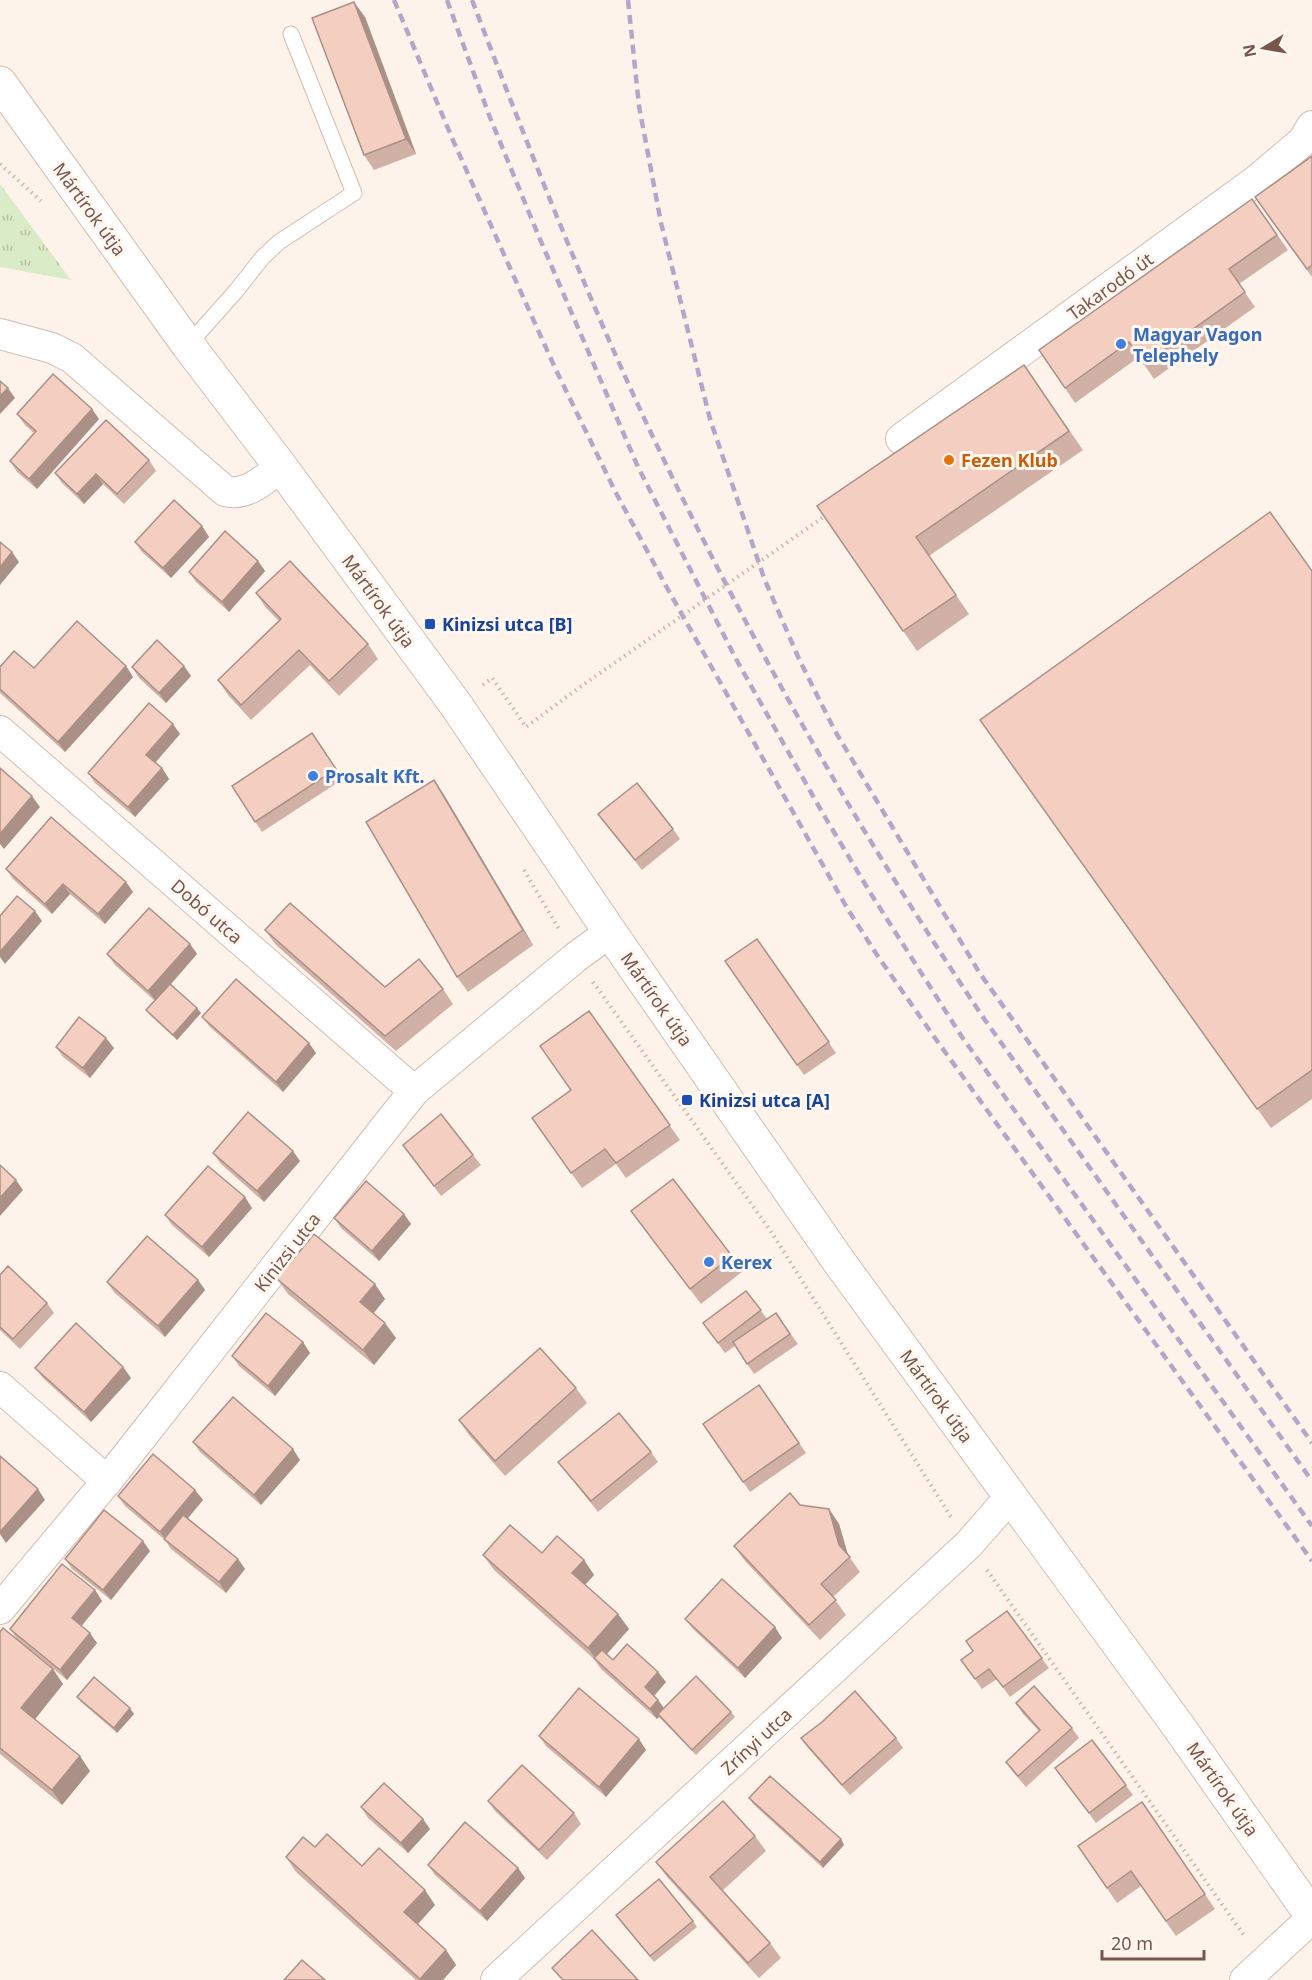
<svg xmlns="http://www.w3.org/2000/svg" width="1312" height="1980" font-family="'Noto Sans',sans-serif">
  <defs>
    <pattern id="grass-tufts" width="24" height="20" patternUnits="userSpaceOnUse" patternTransform="scale(1.5)"><rect width="24" height="20" fill="#daebc7"/><path d="M3 7l-1-3M5 7V3M7 7l1-3M15 17l-1-3M17 17v-4M19 17l1-3" fill="none" stroke="#b6c1a4"/></pattern>
  </defs>
  <rect width="100%" height="100%" fill="#fdf3ea"/>
  <polygon fill="url(#grass-tufts)" points="0,184 71,280 0,267"/>
  <g fill="none" stroke-linecap="round" stroke-linejoin="round">
    <g stroke="#d2bcb1" stroke-width="17">
      <polyline id="lane" points="188,345 236,291 262,258 279,242 354,193 291,34"/>
    </g>
    <g stroke="#d2bcb1" stroke-width="32">
      <g id="street">
        <path d="M0,334L52,348L72,358L225,491C247,497 264,479 281,467"/>
        <polyline points="901,439 1257,180 1303,141 1312,126"/>
        <polyline points="0,731 414,1091"/>
        <polyline points="0,1387 107,1481"/>
        <polyline points="0,1609 107,1481 414,1091 576,957 610,932"/>
        <polyline points="496,1980 968,1545 1010,1497"/>
        <polyline points="1245,1980 1312,1918"/>
      </g>
    </g>
    <g stroke="#d5bbae" stroke-width="35">
      <polyline id="secondary" points="0,83 188,345 281,467 456,705 610,932 840,1263 1176,1723 1312,1916"/>
    </g>
    <g stroke="#d8b1a3" stroke-width="4" stroke-dasharray="1.5 4.5" stroke-linecap="butt">
      <polyline points="0,164 41,201"/>
      <polyline points="483,685 492,678 526,727 580,687"/>
      <polyline points="524,870 560,931"/>
      <polyline points="593,982 772,1233 951,1517"/>
      <polyline points="987,1570 1245,1937"/>
    </g>
    <use href="#lane" stroke="#fff" stroke-width="15"/>
    <use href="#street" stroke="#fff" stroke-width="30"/>
    <use href="#secondary" stroke="#fff" stroke-width="33"/>
    <g stroke="#b4a6c8" stroke-width="4.5" stroke-dasharray="9 6" stroke-linecap="butt">
      <polyline points="394,0 452,138 506,259 556,370 615,491 666,586 847,908 877,955 935,1038 1312,1561"/>
      <polyline points="447,0 489,115 539,237 638,467 736,659 822,812 871,894 962,1037 1312,1526"/>
      <path d="M472,0C531,154 591,308 662,456C756,652 864,840 985,1020L1312,1481"/>
      <polyline points="628,0 639,106 661,223 710,419 764,578 799,659 835,731 979,972 1312,1443"/>
    </g>
    <polyline stroke="#d8b1a3" stroke-width="4" stroke-dasharray="1.5 4.5" stroke-linecap="butt" points="580,687 825,516"/>
  </g>
  <g fill="#d1b1a6">
    <polygon points="365,17 416,154 374,170 364,155"/>
    <polygon points="1312,156 1312,277 1265,212"/>
    <polygon points="1252,199 1288,250 1239,284 1255,307 1154,379 1139,357 1075,403 1039,350"/>
    <polygon points="1024,365 1083,450 929,556 969,614 917,651 817,506"/>
    <polygon points="17,414 99,419 37,489 17,472 10,461 34,433 25,425"/>
    <polygon points="149,460 156,471 124,504 103,484 84,504 62,483 55,473"/>
    <polygon points="202,526 209,537 171,578 142,552 135,542"/>
    <polygon points="258,561 265,571 229,612 196,582 189,572"/>
    <polygon points="1312,571 1312,1099 1271,1128 980,720"/>
    <polygon points="256,593 368,644 378,659 339,696 310,665 251,720 228,695 218,680 279,621 266,608"/>
    <polygon points="126,666 133,677 65,752 0,693 0,667 34,668"/>
    <polygon points="184,666 191,676 166,703 139,678 132,667"/>
    <polygon points="312,733 343,779 262,832 232,786"/>
    <polygon points="180,734 155,763 162,768 169,779 135,817 95,783 88,773"/>
    <polygon points="444,795 533,945 468,992 457,977"/>
    <polygon points="598,814 673,829 680,839 642,870"/>
    <polygon points="6,869 126,882 133,892 105,924 70,894 52,914 13,879"/>
    <polygon points="265,930 385,987 443,989 453,1004 396,1051 276,945"/>
    <polygon points="757,939 836,1053 804,1075 725,961"/>
    <polygon points="190,944 197,954 171,984 201,1013 177,1040 150,1015 146,1010 155,1001 115,965 107,954"/>
    <polygon points="589,1011 680,1140 626,1178 616,1164 582,1188 532,1118 571,1090"/>
    <polygon points="202,1017 316,1053 283,1092 210,1027"/>
    <polygon points="56,1047 114,1048 90,1078 63,1057"/>
    <polygon points="403,1145 473,1155 481,1165 441,1196"/>
    <polygon points="213,1153 300,1161 264,1202 220,1163"/>
    <polygon points="252,1208 209,1257 172,1225 165,1215"/>
    <polygon points="631,1211 732,1256 743,1271 701,1304"/>
    <polygon points="404,1214 411,1224 379,1261 341,1228 334,1218"/>
    <polygon points="0,1275 47,1303 54,1313 20,1349 0,1330"/>
    <polygon points="277,1279 385,1299 374,1313 396,1338 374,1365 288,1294"/>
    <polygon points="198,1280 205,1290 165,1337 114,1292 107,1282"/>
    <polygon points="746,1291 767,1319 776,1313 798,1344 754,1374 735,1346 725,1353 703,1323"/>
    <polygon points="310,1353 275,1396 239,1366 232,1356"/>
    <polygon points="123,1367 131,1378 91,1422 43,1378 35,1368"/>
    <polygon points="759,1385 806,1453 750,1492 703,1424"/>
    <polygon points="576,1388 587,1403 505,1476 469,1435 459,1420"/>
    <polygon points="193,1442 300,1460 261,1505 200,1452"/>
    <polygon points="651,1452 658,1462 598,1512 558,1462"/>
    <polygon points="195,1490 203,1500 188,1518 238,1559 245,1569 226,1593 171,1549 165,1540 125,1506 118,1496"/>
    <polygon points="800,1505 829,1509 839,1524 848,1555 860,1572 833,1597 846,1615 820,1640 745,1561 734,1546"/>
    <polygon points="150,1551 111,1600 72,1569 65,1559"/>
    <polygon points="542,1553 584,1560 594,1575 585,1585 618,1614 629,1629 606,1654 613,1660 666,1682 654,1696 658,1700 664,1708 731,1712 735,1717 696,1755 659,1717 657,1719 601,1669 594,1659 494,1570 483,1555"/>
    <polygon points="95,1590 102,1601 81,1626 97,1643 67,1680 17,1639 10,1629"/>
    <polygon points="1007,1611 1049,1668 1010,1697 997,1679 982,1689 961,1660 973,1651"/>
    <polygon points="685,1619 782,1638 745,1678 693,1629"/>
    <polygon points="0,1632 63,1684 35,1719 90,1771 62,1805 0,1754"/>
    <polygon points="77,1697 134,1714 117,1733 81,1702"/>
    <polygon points="1016,1703 1072,1728 1079,1738 1026,1787 1013,1772 1006,1762 1039,1731 1023,1714"/>
    <polygon points="822,1722 896,1738 903,1748 850,1795 808,1748 801,1738"/>
    <polygon points="539,1736 646,1750 606,1797 546,1746"/>
    <polygon points="1092,1740 1133,1795 1096,1823 1055,1768"/>
    <polygon points="749,1798 841,1839 844,1845 823,1868 753,1804"/>
    <polygon points="488,1801 574,1813 581,1824 547,1860 495,1811"/>
    <polygon points="1142,1802 1215,1909 1176,1936 1141,1886 1117,1903 1078,1846"/>
    <polygon points="361,1807 430,1829 408,1853 368,1818"/>
    <polygon points="755,1836 766,1851 722,1891 770,1943 781,1958 759,1978 667,1877 656,1862"/>
    <polygon points="315,1847 362,1866 435,1905 418,1924 446,1950 456,1965 443,1980 416,1980 296,1872 286,1857"/>
    <polygon points="428,1865 518,1868 525,1878 487,1921 435,1875"/>
    <polygon points="616,1915 693,1921 697,1927 654,1962"/>
  </g>
  <g fill="#aa9087">
    <polygon points="354,2 365,17 416,154 406,139"/>
    <polygon points="8,388 15,398 0,414 0,396"/>
    <polygon points="92,409 99,419 37,489 29,479"/>
    <polygon points="96,474 103,484 84,504 77,494"/>
    <polygon points="202,526 209,537 171,578 163,568"/>
    <polygon points="12,552 19,562 0,585 0,567"/>
    <polygon points="258,561 265,571 229,612 222,602"/>
    <polygon points="126,666 133,677 65,752 58,742"/>
    <polygon points="184,666 191,676 166,703 159,693"/>
    <polygon points="173,724 180,734 153,765 146,755"/>
    <polygon points="162,768 169,779 135,817 128,807"/>
    <polygon points="434,780 444,795 533,945 523,930"/>
    <polygon points="32,796 40,807 4,849 0,844 0,834"/>
    <polygon points="126,882 133,892 105,924 98,914"/>
    <polygon points="63,884 70,894 52,914 45,904"/>
    <polygon points="35,911 42,921 5,964 0,957 0,952"/>
    <polygon points="190,944 197,954 156,1001 148,991"/>
    <polygon points="197,1008 201,1013 177,1040 173,1035"/>
    <polygon points="106,1038 114,1048 90,1078 83,1068"/>
    <polygon points="309,1043 316,1053 283,1092 276,1082"/>
    <polygon points="293,1151 300,1161 264,1202 257,1191"/>
    <polygon points="16,1180 23,1190 0,1216 0,1198"/>
    <polygon points="245,1197 252,1208 209,1257 202,1247"/>
    <polygon points="404,1214 411,1224 379,1261 372,1251"/>
    <polygon points="198,1280 205,1290 165,1337 158,1326"/>
    <polygon points="375,1284 385,1299 370,1317 360,1302"/>
    <polygon points="385,1323 396,1338 374,1365 363,1350"/>
    <polygon points="303,1342 310,1353 275,1396 268,1386"/>
    <polygon points="123,1367 131,1378 91,1422 84,1412"/>
    <polygon points="293,1449 300,1460 261,1505 254,1495"/>
    <polygon points="38,1489 45,1500 6,1543 0,1534 0,1532"/>
    <polygon points="195,1490 203,1500 168,1542 160,1532"/>
    <polygon points="829,1509 839,1524 849,1558 839,1545"/>
    <polygon points="143,1541 150,1551 111,1600 103,1590"/>
    <polygon points="238,1559 245,1569 226,1593 219,1582"/>
    <polygon points="584,1560 594,1575 582,1588 572,1573"/>
    <polygon points="95,1590 102,1601 79,1629 72,1618"/>
    <polygon points="618,1614 629,1629 599,1663 588,1648"/>
    <polygon points="775,1627 782,1638 745,1678 738,1668"/>
    <polygon points="90,1633 97,1643 67,1680 60,1670"/>
    <polygon points="53,1669 63,1684 32,1723 21,1708"/>
    <polygon points="658,1672 666,1682 652,1698 645,1687"/>
    <polygon points="658,1700 665,1710 657,1719 650,1709"/>
    <polygon points="130,1708 134,1714 117,1733 114,1728"/>
    <polygon points="639,1739 646,1750 606,1797 599,1787"/>
    <polygon points="80,1756 90,1771 62,1805 52,1790"/>
    <polygon points="423,1819 430,1829 408,1853 401,1843"/>
    <polygon points="841,1839 844,1845 823,1868 820,1862"/>
    <polygon points="518,1868 525,1878 487,1921 480,1911"/>
    <polygon points="425,1890 435,1905 415,1927 404,1912"/>
    <polygon points="446,1950 456,1965 443,1980 421,1980 420,1979"/>
  </g>
  <g fill="#f3cec1" stroke="#aa9087" stroke-width="1.5">
    <polygon points="354,2 406,139 364,155 312,18"/>
    <polygon points="1312,156 1312,265 1307,269 1255,197"/>
    <polygon points="1252,199 1277,235 1229,269 1245,292 1144,364 1129,342 1065,388 1039,350"/>
    <polygon points="1024,365 1069,431 916,537 956,595 903,631 817,506"/>
    <polygon points="53,374 92,409 29,479 10,461 36,431 17,414"/>
    <polygon points="0,381 8,388 0,396"/>
    <polygon points="106,420 149,460 117,494 96,474 77,494 55,473"/>
    <polygon points="174,500 202,526 163,568 135,542"/>
    <polygon points="1270,512 1312,571 1312,1070 1257,1109 980,720"/>
    <polygon points="225,531 258,561 222,602 189,572"/>
    <polygon points="0,542 12,552 0,567"/>
    <polygon points="290,561 368,644 329,681 299,650 241,705 218,680 281,619 256,593"/>
    <polygon points="77,621 126,666 58,742 0,689 0,667 14,651 34,668"/>
    <polygon points="157,640 184,666 159,693 132,667"/>
    <polygon points="149,703 173,724 146,755 162,768 128,807 88,773"/>
    <polygon points="312,733 336,769 255,822 232,786"/>
    <polygon points="0,768 32,796 0,834"/>
    <polygon points="434,780 523,930 457,977 366,822"/>
    <polygon points="637,783 673,829 635,860 598,814"/>
    <polygon points="51,817 126,882 98,914 63,884 45,904 6,869"/>
    <polygon points="17,896 35,911 0,952 0,916"/>
    <polygon points="290,903 385,987 419,959 443,989 385,1036 265,930"/>
    <polygon points="149,908 190,944 148,991 107,954"/>
    <polygon points="757,939 829,1042 797,1065 725,961"/>
    <polygon points="236,979 309,1043 276,1082 202,1017"/>
    <polygon points="170,984 197,1008 173,1035 146,1010"/>
    <polygon points="589,1011 670,1125 616,1163 605,1149 571,1173 532,1118 571,1090 540,1046"/>
    <polygon points="79,1017 106,1038 83,1068 56,1047"/>
    <polygon points="248,1112 293,1151 257,1191 213,1153"/>
    <polygon points="441,1114 473,1155 434,1186 403,1145"/>
    <polygon points="0,1165 16,1180 0,1198"/>
    <polygon points="208,1166 245,1197 202,1247 165,1215"/>
    <polygon points="673,1179 732,1256 690,1289 631,1211"/>
    <polygon points="366,1181 404,1214 372,1251 334,1218"/>
    <polygon points="314,1234 375,1284 360,1302 385,1323 363,1350 277,1279"/>
    <polygon points="147,1236 198,1280 158,1326 107,1282"/>
    <polygon points="8,1266 47,1303 13,1339 0,1327 0,1275"/>
    <polygon points="746,1291 761,1310 718,1343 703,1323"/>
    <polygon points="266,1313 303,1342 268,1386 232,1356"/>
    <polygon points="776,1313 790,1334 747,1364 733,1342"/>
    <polygon points="76,1323 123,1367 84,1412 35,1368"/>
    <polygon points="540,1348 576,1388 495,1461 459,1420"/>
    <polygon points="759,1385 799,1443 743,1482 703,1424"/>
    <polygon points="233,1397 293,1449 254,1495 193,1442"/>
    <polygon points="619,1413 651,1452 591,1501 558,1462"/>
    <polygon points="153,1454 195,1490 160,1532 118,1496"/>
    <polygon points="0,1456 38,1489 0,1532"/>
    <polygon points="790,1493 800,1505 829,1509 839,1545 850,1557 821,1584 836,1600 809,1625 734,1546"/>
    <polygon points="104,1510 143,1541 103,1590 65,1559"/>
    <polygon points="183,1515 238,1559 219,1582 164,1539"/>
    <polygon points="510,1525 542,1553 557,1536 584,1560 572,1573 618,1614 588,1648 483,1555"/>
    <polygon points="62,1564 95,1590 72,1618 90,1633 60,1670 10,1629"/>
    <polygon points="722,1579 775,1627 738,1668 685,1619"/>
    <polygon points="1007,1611 1042,1658 1003,1687 989,1669 975,1679 961,1660 973,1651 966,1641"/>
    <polygon points="3,1628 53,1669 21,1708 80,1756 52,1790 0,1748 0,1632"/>
    <polygon points="627,1644 658,1672 645,1687 658,1700 650,1709 594,1658 602,1650 613,1660"/>
    <polygon points="696,1676 731,1712 692,1750 658,1714"/>
    <polygon points="94,1677 130,1708 114,1728 77,1697"/>
    <polygon points="1034,1686 1072,1728 1018,1776 1006,1762 1040,1730 1016,1703"/>
    <polygon points="579,1688 639,1739 599,1787 539,1736"/>
    <polygon points="855,1691 896,1738 842,1785 801,1738 822,1722"/>
    <polygon points="1092,1740 1126,1785 1089,1813 1055,1768"/>
    <polygon points="522,1765 574,1813 539,1850 488,1801"/>
    <polygon points="770,1776 841,1839 820,1862 749,1798"/>
    <polygon points="384,1783 423,1819 401,1843 361,1807"/>
    <polygon points="723,1801 755,1836 710,1877 770,1943 748,1963 656,1862"/>
    <polygon points="1142,1802 1205,1894 1166,1921 1131,1871 1107,1888 1078,1846"/>
    <polygon points="465,1822 518,1868 480,1911 428,1865"/>
    <polygon points="327,1834 362,1866 379,1848 425,1890 404,1912 446,1950 420,1979 286,1857 303,1837 315,1847"/>
    <polygon points="659,1879 693,1921 650,1956 616,1915"/>
    <polygon points="592,1930 638,1980 563,1980 552,1968"/>
    <polygon points="302,1960 325,1980 284,1980"/>
  </g>
  <g fill="#3f7fe0" stroke="#fff7f0" stroke-width="2">
    <circle cx="1121" cy="344" r="6"/>
    <circle cx="313" cy="776" r="6"/>
    <circle cx="709" cy="1262" r="6"/>
  </g>
  <circle fill="#e8710a" stroke="#fff7f0" stroke-width="2" cx="949" cy="460" r="6"/>
  <g fill="#1a4fb4" stroke="#fff7f0" stroke-width="2">
    <rect x="424" y="618" width="12" height="12" rx="3"/>
    <rect x="681" y="1094" width="12" height="12" rx="3"/>
  </g>
  <g text-anchor="middle" dominant-baseline="central" stroke-width="6" stroke-linejoin="round" paint-order="stroke">
    <g font-size="18" fill="#78564c" stroke="#fff7f0">
      <text transform="translate(90 209) rotate(54)">Mártírok útja</text>
      <text transform="translate(1110 286) rotate(-36)">Takarodó út</text>
      <text transform="translate(379 601) rotate(54)">Mártírok útja</text>
      <text transform="translate(207 911) rotate(41)">Dobó utca</text>
      <text transform="translate(657 999) rotate(55)">Mártírok útja</text>
      <text transform="translate(287 1252) rotate(-52)">Kinizsi utca</text>
      <text transform="translate(937 1396) rotate(54)">Mártírok útja</text>
      <text transform="translate(756 1741) rotate(-43)">Zrínyi utca</text>
      <text transform="translate(1223 1789) rotate(55)">Mártírok útja</text>
    </g>
    <g font-size="18" font-weight="bold" fill="#366cbe" stroke="#fff7f0" text-anchor="start">
      <text x="1133" y="334">Magyar Vagon<tspan x="1133" dy="21">Telephely</tspan></text>
      <text x="325" y="776">Prosalt Kft.</text>
      <text x="721" y="1262">Kerex</text>
    </g>
    <g font-size="18" font-weight="bold" fill="#c56008" stroke="#fff7f0" text-anchor="start">
      <text x="961" y="460">Fezen Klub</text>
    </g>
    <g font-size="18" font-weight="bold" fill="#164399" stroke="#fff7f0" text-anchor="start">
      <text x="442" y="624">Kinizsi utca [B]</text>
      <text x="699" y="1100">Kinizsi utca [A]</text>
    </g>
  </g>
  <g transform="translate(1264 48) rotate(259)" stroke="#fff7f0" stroke-width="4.5" paint-order="stroke">
  <path d="M0-4.5L10 22L0 15L-10 22Z" fill="#78564c"/>
  <text y="-9" font-size="16" font-weight="bold" text-anchor="middle" fill="#78564c">N</text>
  </g>
  <path d="M1102 1950v9h102v-9" fill="none" stroke="#78564c" stroke-width="3"/>
  <text x="1111" y="1950" font-size="18" fill="#78564c" stroke="#fff7f0" stroke-width="4.5" paint-order="stroke">20 m</text>
</svg>
